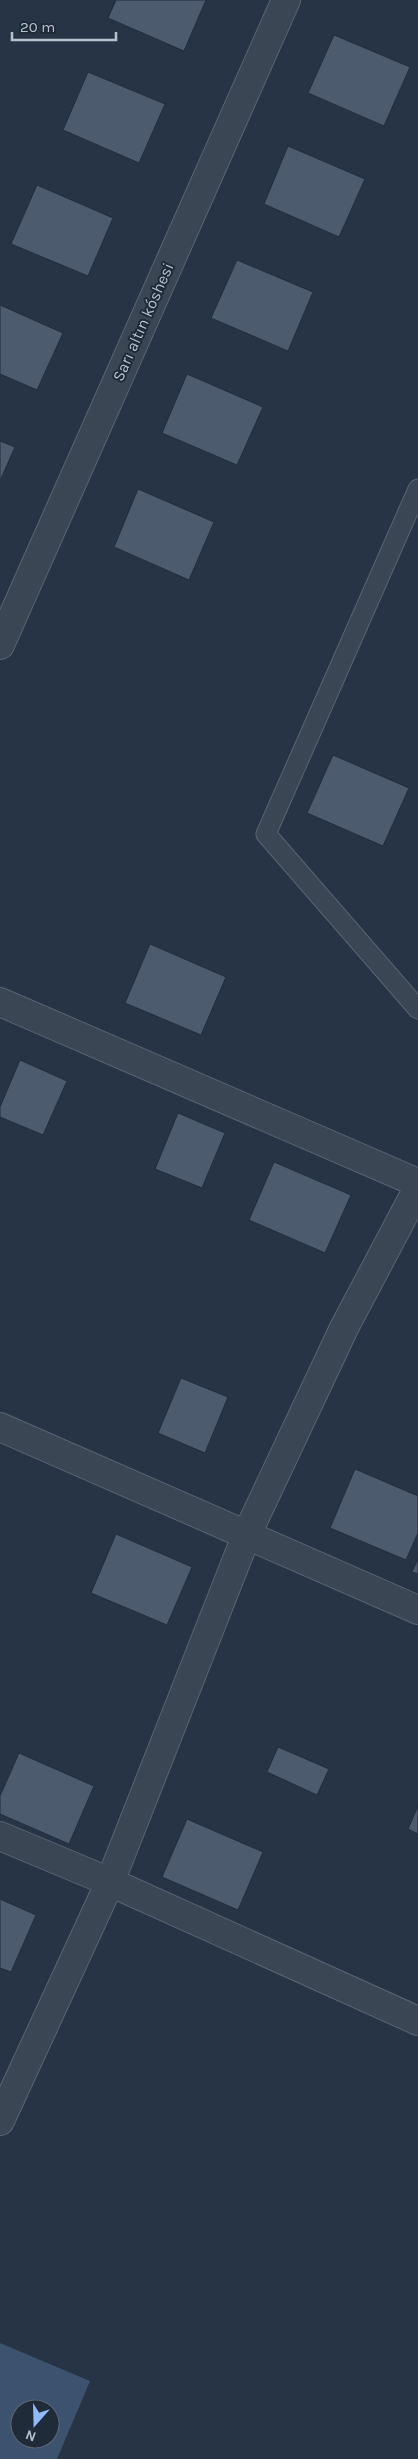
<svg xmlns="http://www.w3.org/2000/svg" width="418" height="2459" font-family="Karla,sans-serif">
  <rect width="100%" height="100%" fill="#273445"/>
  <path fill="#3c526e" fill-rule="evenodd" d="M0,2343L90,2381L57,2459H0ZM20,2409H50V2439H20Z"/>
  <g fill="#4d5b6e" stroke="#222d3c">
    <polygon points="116,0 206,0 184,51 108,18"/>
    <polygon points="334,35 410,67 384,126 308,93"/>
    <polygon points="88,72 165,104 139,163 63,130"/>
    <polygon points="288,146 365,179 339,237 264,204"/>
    <polygon points="37,185 113,218 88,276 11,244"/>
    <polygon points="237,260 313,292 288,351 211,318"/>
    <polygon points="0,305 63,333 37,390 0,374"/>
    <polygon points="187,374 263,407 237,465 162,433"/>
    <polygon points="0,441 15,447 0,481"/>
    <polygon points="138,489 214,522 189,580 114,547"/>
    <polygon points="333,755 409,788 383,846 307,813"/>
    <polygon points="150,944 226,977 201,1035 125,1003"/>
    <polygon points="20,1060 67,1081 43,1135 0,1117 0,1107"/>
    <polygon points="178,1113 225,1133 202,1188 155,1169"/>
    <polygon points="274,1162 351,1195 325,1253 249,1220"/>
    <polygon points="181,1378 228,1397 205,1453 158,1433"/>
    <polygon points="355,1469 418,1496 418,1533 406,1560 330,1528"/>
    <polygon points="116,1534 192,1567 167,1625 91,1593"/>
    <polygon points="418,1559 418,1574 412,1572"/>
    <polygon points="278,1747 329,1769 317,1795 267,1772"/>
    <polygon points="19,1753 94,1786 69,1844 0,1814 0,1796"/>
    <polygon points="418,1806 418,1834 408,1829"/>
    <polygon points="187,1819 263,1852 238,1910 162,1877"/>
    <polygon points="0,1899 36,1915 11,1972 0,1968"/>
  </g>
  <g fill="none" stroke-linecap="round" stroke-linejoin="round">
    <g stroke="#5a6472" stroke-width="21">
      <polyline id="service" points="418,489 266,834 418,1009"/>
    </g>
    <g stroke="#5a6472" stroke-width="30">
      <g id="minor">
        <polyline points="0,645 286,0"/>
        <polyline points="0,1002 418,1183"/>
        <polyline points="0,1427 418,1610"/>
        <polyline points="0,1836 110,1882 418,2021"/>
        <polyline points="0,2121 110,1882 247,1534 344,1328 418,1188"/>
      </g>
    </g>
    <use href="#service" stroke="#3b4654" stroke-width="19"/>
    <use href="#minor" stroke="#3b4654" stroke-width="28"/>
  </g>
  <g text-anchor="middle" dominant-baseline="central" stroke-width="4" stroke-linejoin="round" paint-order="stroke">
    <g font-size="16" fill="#b9c1ce" stroke="#202b3a">
      <text transform="translate(143 322) rotate(-66)">Sarı altın kóshesi</text>
    </g>
  </g>
  <g transform="translate(35 2424) rotate(200)"><circle r="24" fill="#202b3a" stroke="#5d6775"/>
  <path d="M0-4L9 19L0 12L-9 19Z" fill="#8fbbfc"/>
  <text y="-8" font-size="14" font-weight="bold" text-anchor="middle" fill="#b9c1ce">N</text>
  </g>
  <path d="M12 32v8h104v-8" fill="none" stroke="#b9c1ce" stroke-width="2.5"/>
  <text x="20" y="32" font-size="15" fill="#b9c1ce" stroke="#202b3a" stroke-width="4" paint-order="stroke">20 m</text>
</svg>
